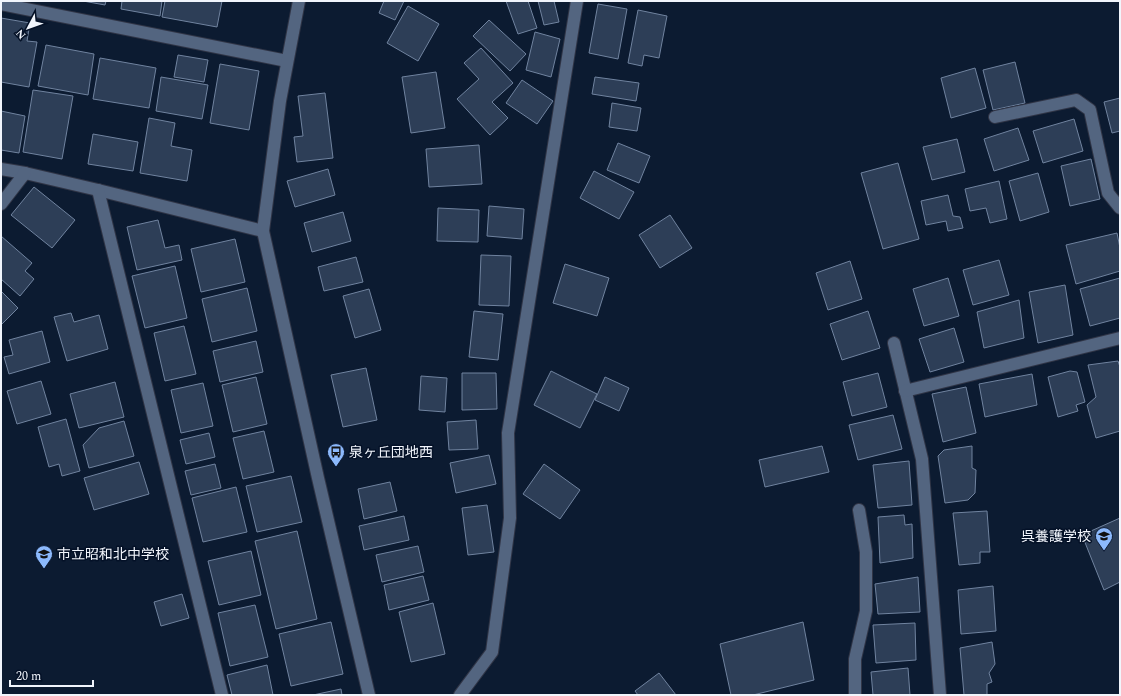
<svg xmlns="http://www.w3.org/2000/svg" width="1121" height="696" font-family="Spectral,'Noto Sans JP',serif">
  <rect width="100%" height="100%" fill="#0c1b31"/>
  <g fill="#2d3e57" stroke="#70839f">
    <polygon points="83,1 106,1 105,5"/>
    <polygon points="122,1 162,1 160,16 121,9"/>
    <polygon points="165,1 222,1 217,27 162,17"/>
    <polygon points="384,1 404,1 395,20 379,13"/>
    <polygon points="506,1 528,1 537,28 518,34"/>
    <polygon points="538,1 554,1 559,22 544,25"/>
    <polygon points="598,4 627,9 618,59 589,53"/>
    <polygon points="408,6 439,24 418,61 387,43"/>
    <polygon points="638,10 667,16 659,58 644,55 642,66 628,63"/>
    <polygon points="1,18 30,23 27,41 37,42 29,87 1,82"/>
    <polygon points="489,20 526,54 510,71 473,36"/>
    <polygon points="535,32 560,39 551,77 526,70"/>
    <polygon points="46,45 94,54 88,95 38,86"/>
    <polygon points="481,48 513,83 492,102 508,118 490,135 457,99 479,79 464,63"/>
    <polygon points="178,55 208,60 204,82 174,77"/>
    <polygon points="100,58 156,68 149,108 93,99"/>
    <polygon points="1015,62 1025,103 993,110 983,70"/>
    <polygon points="220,64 259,71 249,130 210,123"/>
    <polygon points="975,68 986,108 951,118 941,78"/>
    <polygon points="436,72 445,128 411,133 402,77"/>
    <polygon points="161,77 208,85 202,119 156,111"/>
    <polygon points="595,77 639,83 636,101 592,94"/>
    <polygon points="522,80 553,101 537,124 506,103"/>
    <polygon points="33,90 73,96 62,159 23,152"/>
    <polygon points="325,93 333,158 297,162 294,137 303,136 298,96"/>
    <polygon points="1120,98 1120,131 1112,133 1104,102"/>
    <polygon points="612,103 641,108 637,131 609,127"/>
    <polygon points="1,111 25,116 19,153 1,150"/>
    <polygon points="149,118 175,123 171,146 192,150 187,181 140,173"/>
    <polygon points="1074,119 1083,151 1043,163 1033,131"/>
    <polygon points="1018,128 1029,160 994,171 984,139"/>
    <polygon points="93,134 138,142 133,171 88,164"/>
    <polygon points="957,139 965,172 932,180 923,147"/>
    <polygon points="618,143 650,156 639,183 607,170"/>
    <polygon points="479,145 482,184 429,187 426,149"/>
    <polygon points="1091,159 1100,199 1070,206 1061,166"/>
    <polygon points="898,163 919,239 883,249 861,173"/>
    <polygon points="328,169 335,195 295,207 287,181"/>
    <polygon points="594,171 634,192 619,219 580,198"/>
    <polygon points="1038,173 1049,212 1020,221 1009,181"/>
    <polygon points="999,181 1007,219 990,223 986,208 970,211 965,189"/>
    <polygon points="34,187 75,220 52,248 11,215"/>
    <polygon points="948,195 953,216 960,217 963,228 948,231 946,221 926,225 921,201"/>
    <polygon points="489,206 524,209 522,239 487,236"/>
    <polygon points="438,208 479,210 478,242 437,241"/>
    <polygon points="343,212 351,241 312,252 304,223"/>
    <polygon points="670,215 692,248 660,268 639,235"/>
    <polygon points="158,220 165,248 179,245 182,260 137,270 127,227"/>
    <polygon points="1117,233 1120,248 1120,271 1076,284 1066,245"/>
    <polygon points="1,236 32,263 25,271 34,279 20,296 1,279"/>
    <polygon points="235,239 245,282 201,292 191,249"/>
    <polygon points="481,255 511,256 509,306 479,305"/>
    <polygon points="356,257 363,282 324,291 318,267"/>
    <polygon points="999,260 1009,295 973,305 963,270"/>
    <polygon points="850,261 862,299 828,310 816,273"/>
    <polygon points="565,264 609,278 597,316 553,303"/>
    <polygon points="175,266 187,318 145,328 132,276"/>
    <polygon points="948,278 959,316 924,326 913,289"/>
    <polygon points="1120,278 1120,318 1090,326 1080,289"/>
    <polygon points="1065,285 1073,335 1038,343 1029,292"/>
    <polygon points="247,288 257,331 212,342 202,299"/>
    <polygon points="369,289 381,330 355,338 343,296"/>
    <polygon points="1,291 18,308 1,325"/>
    <polygon points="1019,300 1024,338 984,348 977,312"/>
    <polygon points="474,311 503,314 498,360 469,357"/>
    <polygon points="868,311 880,348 842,360 830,324"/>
    <polygon points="71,313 74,322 99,315 108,349 67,361 54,317"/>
    <polygon points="184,326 196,374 165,381 154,333"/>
    <polygon points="954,328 964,362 930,372 919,339"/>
    <polygon points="42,331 50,362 9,374 4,357 13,355 9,340"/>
    <polygon points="256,341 263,372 220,382 213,351"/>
    <polygon points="1118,361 1120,367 1120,431 1096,438 1087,405 1096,397 1088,365"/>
    <polygon points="366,368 377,420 343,427 331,375"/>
    <polygon points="551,371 597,394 580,428 534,405"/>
    <polygon points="1070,371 1077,372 1085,402 1076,405 1078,411 1058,417 1048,377"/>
    <polygon points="462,373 496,373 497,409 462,410"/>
    <polygon points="878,373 887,407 852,416 843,382"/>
    <polygon points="1032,374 1037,405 985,417 979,384"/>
    <polygon points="421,376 447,378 445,412 419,410"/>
    <polygon points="256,377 267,424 233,432 222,385"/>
    <polygon points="605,377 629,388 619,411 595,400"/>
    <polygon points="41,381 51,414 17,424 7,391"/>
    <polygon points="115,382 124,417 79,428 70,394"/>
    <polygon points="203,383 213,426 181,433 171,390"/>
    <polygon points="966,387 976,433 943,442 932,394"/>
    <polygon points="893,415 902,449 858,460 849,425"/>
    <polygon points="66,419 80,471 62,476 59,464 49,467 38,427"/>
    <polygon points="476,420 478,449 449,450 447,422"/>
    <polygon points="124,421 134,456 89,468 83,445 99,428"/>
    <polygon points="264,431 274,472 243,479 233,438"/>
    <polygon points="209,433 215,457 186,464 180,440"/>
    <polygon points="822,446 829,472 765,487 759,460"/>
    <polygon points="972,446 972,468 976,470 975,493 968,500 945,503 938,456 944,450"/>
    <polygon points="489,455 496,484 456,493 450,463"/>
    <polygon points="909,461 912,505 878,508 873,465"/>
    <polygon points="139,462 149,494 94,510 84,478"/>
    <polygon points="215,464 221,488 191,495 185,471"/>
    <polygon points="544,464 580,490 560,519 523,494"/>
    <polygon points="291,476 302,522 257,532 246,486"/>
    <polygon points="390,482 397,511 364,519 358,489"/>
    <polygon points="236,487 247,532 203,542 192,498"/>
    <polygon points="487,505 494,552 468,555 462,508"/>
    <polygon points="987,511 990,552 980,552 980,563 959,565 953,513"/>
    <polygon points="904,515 905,525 912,524 913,558 880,563 878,517"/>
    <polygon points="404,516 409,540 364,550 359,526"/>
    <polygon points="1120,518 1120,582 1104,590 1082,535"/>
    <polygon points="297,531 317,619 276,629 255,541"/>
    <polygon points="418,546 424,572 382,582 376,555"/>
    <polygon points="251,551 261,595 219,605 208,561"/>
    <polygon points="423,576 429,600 389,610 384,585"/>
    <polygon points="918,577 920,612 878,614 875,584"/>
    <polygon points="993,586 996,631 961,634 958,590"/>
    <polygon points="182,594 189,618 161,626 154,602"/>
    <polygon points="433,603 445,654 411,662 399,612"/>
    <polygon points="255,605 268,657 230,666 218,613"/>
    <polygon points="331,622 343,674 291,686 279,634"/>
    <polygon points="803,622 814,680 753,695 731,695 720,644"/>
    <polygon points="915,623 916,660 876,663 873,625"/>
    <polygon points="992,642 995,664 989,673 992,682 987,684 987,695 964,695 960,648"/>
    <polygon points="267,665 273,695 232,695 227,675"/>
    <polygon points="908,668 910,695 873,695 871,672"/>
    <polygon points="659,673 676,695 638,695 635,691"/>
    <polygon points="341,689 342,695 313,695"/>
  </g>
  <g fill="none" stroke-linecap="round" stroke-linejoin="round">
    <g stroke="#303546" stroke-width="14">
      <polyline id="service" points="855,695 855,659 866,611 866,552 859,510"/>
    </g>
    <g stroke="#303546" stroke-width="14">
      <g id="minor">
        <polyline points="1,4 287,61"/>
        <polyline points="995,117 1076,100 1090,110 1108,193 1120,208"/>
        <polyline points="1,169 25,173 98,190 263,231"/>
        <polyline points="98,190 222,695"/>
        <polyline points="1,204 25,173"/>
        <polyline points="894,343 922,459 940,695"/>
        <polyline points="905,391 1120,338"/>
        <polyline points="460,695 492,652 510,518 508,433 577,1"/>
      </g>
    </g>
    <g stroke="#303546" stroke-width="14">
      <polyline id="tertiary" points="299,1 280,101 263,231 318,478 369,695"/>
    </g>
    <use href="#service" stroke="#536580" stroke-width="12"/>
    <use href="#minor" stroke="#536580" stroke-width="12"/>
    <use href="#tertiary" stroke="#536580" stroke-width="12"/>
  </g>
  <defs>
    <g id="bus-pin" transform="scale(0.9)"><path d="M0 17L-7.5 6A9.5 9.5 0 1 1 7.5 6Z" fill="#8cb9fc" stroke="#041127"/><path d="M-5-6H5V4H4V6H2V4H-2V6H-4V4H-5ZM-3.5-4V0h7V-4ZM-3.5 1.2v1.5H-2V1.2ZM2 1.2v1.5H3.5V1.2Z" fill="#111"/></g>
    <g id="school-pin" transform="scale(0.9)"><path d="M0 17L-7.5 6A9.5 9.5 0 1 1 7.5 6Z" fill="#8cb9fc" stroke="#041127"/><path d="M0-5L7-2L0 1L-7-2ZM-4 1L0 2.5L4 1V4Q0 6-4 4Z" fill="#111"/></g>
  </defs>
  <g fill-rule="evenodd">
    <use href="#bus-pin" x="336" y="452"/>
    <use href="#school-pin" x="1104" y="536"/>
    <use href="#school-pin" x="44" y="554"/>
  </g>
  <g text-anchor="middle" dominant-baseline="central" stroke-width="3" stroke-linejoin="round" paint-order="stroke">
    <g font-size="14" fill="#f1f5fc" stroke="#041127" text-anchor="start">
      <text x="349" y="452">泉ヶ丘団地西</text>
      <text x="1091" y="536" text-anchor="end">呉養護学校</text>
      <text x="57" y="554">市立昭和北中学校</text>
    </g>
  </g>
  <rect width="1121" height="696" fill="none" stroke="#f1f5fc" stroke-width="4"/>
  <g transform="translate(28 28) rotate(229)" stroke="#041127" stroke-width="3" paint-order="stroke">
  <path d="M0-3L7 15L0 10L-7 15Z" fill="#f1f5fc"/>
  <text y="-6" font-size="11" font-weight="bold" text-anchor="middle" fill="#f1f5fc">N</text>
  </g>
  <path d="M10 680v6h83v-6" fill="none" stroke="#f1f5fc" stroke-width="2"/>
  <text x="16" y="680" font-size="12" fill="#f1f5fc" stroke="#041127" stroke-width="3" paint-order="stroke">20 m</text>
</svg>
